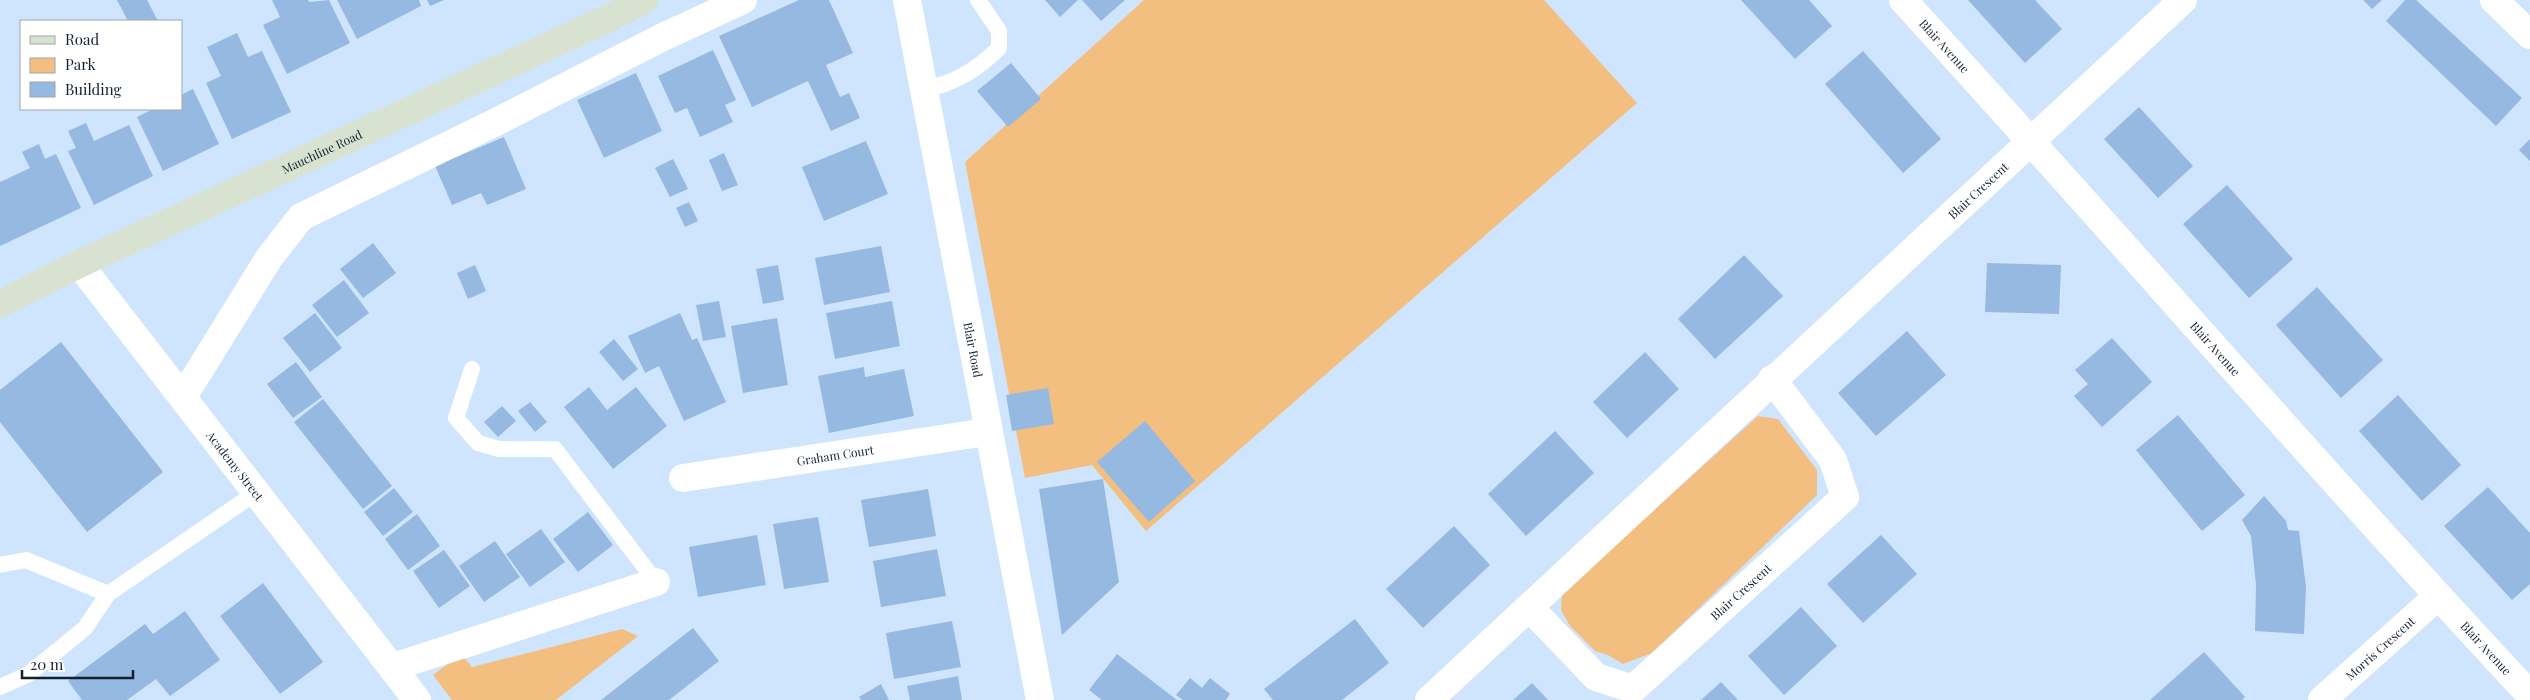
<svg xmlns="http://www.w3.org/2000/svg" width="2530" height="700" font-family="'Playfair Display',serif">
  <rect width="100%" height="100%" fill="#cfe5fe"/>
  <g fill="#f2bf80">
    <polygon points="1144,0 1544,0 1637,103 1146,531 1092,465 1025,478 965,162"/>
    <polygon points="1758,416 1778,419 1817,470 1817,495 1652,653 1623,664 1608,655 1595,651 1570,626 1561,610 1562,593"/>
    <polygon points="622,629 638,636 556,700 452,700 433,675 461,654 472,667"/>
  </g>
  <g fill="#95b9e1">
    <polygon points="117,0 147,0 158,21 128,21"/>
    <polygon points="272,0 308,0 309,2 329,0 350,43 287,74 263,25 280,17"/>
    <polygon points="337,0 419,0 421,6 357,39"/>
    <polygon points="427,0 444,0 430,6"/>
    <polygon points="799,0 829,0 853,53 826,65 840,97 849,93 860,118 831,131 808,81 752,107 719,36"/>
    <polygon points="1045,0 1078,0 1060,17"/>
    <polygon points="1082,0 1125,0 1101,21"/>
    <polygon points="1741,0 1809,0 1832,26 1795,59"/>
    <polygon points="1968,0 2035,0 2062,29 2025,63"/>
    <polygon points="2363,0 2382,0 2372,9"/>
    <polygon points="2405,0 2416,0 2522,98 2496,126 2386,21"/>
    <polygon points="237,33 248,57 262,51 291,112 232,139 206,83 221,76 207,47"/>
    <polygon points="713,50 736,100 725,105 733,122 700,137 687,108 675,113 658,76"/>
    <polygon points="1863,51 1941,139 1903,173 1825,84"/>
    <polygon points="1011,63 1041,99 1008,127 977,91"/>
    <polygon points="636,73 662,131 604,158 577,100"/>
    <polygon points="193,89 219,144 163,171 137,117 153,109 181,109 181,95"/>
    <polygon points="2139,107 2193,166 2158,198 2104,139"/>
    <polygon points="86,123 94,141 129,125 153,176 94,205 68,151 76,148 68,131"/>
    <polygon points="504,137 526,189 487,205 481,193 452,205 435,166"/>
    <polygon points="2530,139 2530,161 2519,150"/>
    <polygon points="866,141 888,194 824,221 802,167"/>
    <polygon points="39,144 45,159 56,154 81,208 0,246 0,182 30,168 22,152"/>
    <polygon points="724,153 738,185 722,191 709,160"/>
    <polygon points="673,159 688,189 670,197 655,168"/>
    <polygon points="2227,185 2293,259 2249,298 2183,224"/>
    <polygon points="689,202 698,221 685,227 676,208"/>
    <polygon points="373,243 396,273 363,298 340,269"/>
    <polygon points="881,246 890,292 824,305 815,258"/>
    <polygon points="1744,255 1783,296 1715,359 1678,319"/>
    <polygon points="1987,263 2061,265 2059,314 1985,312"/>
    <polygon points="475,265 486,291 468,299 457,273"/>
    <polygon points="778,265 784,300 763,304 756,269"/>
    <polygon points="344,280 369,313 337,337 312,305"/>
    <polygon points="2317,287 2383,360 2341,398 2276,325"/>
    <polygon points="719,301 726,337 703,341 696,305"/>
    <polygon points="892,301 900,346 835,359 826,313"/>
    <polygon points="315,313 342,348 310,372 283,338"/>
    <polygon points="680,313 692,340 697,338 726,402 684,421 659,366 645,373 628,336"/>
    <polygon points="777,318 788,385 743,393 731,326"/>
    <polygon points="1907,331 1946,375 1876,436 1838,393"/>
    <polygon points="2112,338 2152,382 2102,427 2074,396 2088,384 2075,370"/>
    <polygon points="614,339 638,369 623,381 599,352"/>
    <polygon points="61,342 163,472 87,532 0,422 0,390"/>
    <polygon points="1645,352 1679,389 1627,438 1593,402"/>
    <polygon points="296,362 322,397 293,418 267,384"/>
    <polygon points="864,367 865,377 904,369 914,416 829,433 818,376"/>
    <polygon points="589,387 607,410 636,387 667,426 613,469 564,407"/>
    <polygon points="1048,388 1054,424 1012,431 1006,395"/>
    <polygon points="2398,395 2461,465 2422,501 2359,431"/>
    <polygon points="323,399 392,486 363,509 294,422"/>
    <polygon points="530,402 547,422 535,432 518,411"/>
    <polygon points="502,406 516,421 498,437 484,422"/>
    <polygon points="2178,415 2245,495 2202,531 2136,450"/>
    <polygon points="1145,421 1195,481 1149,522 1097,462"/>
    <polygon points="1555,431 1594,473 1526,536 1488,494"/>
    <polygon points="1103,479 1119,582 1062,635 1039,489"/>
    <polygon points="2488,487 2530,533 2530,584 2512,600 2444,526"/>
    <polygon points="394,488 413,512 383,536 364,512"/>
    <polygon points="928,489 936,536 869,547 861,500"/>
    <polygon points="2264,496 2286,521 2288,530 2299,531 2306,587 2304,634 2255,631 2256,585 2251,536 2242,520"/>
    <polygon points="588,512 613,545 578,572 553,539"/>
    <polygon points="417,514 440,546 408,570 385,539"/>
    <polygon points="818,517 829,582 784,589 773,524"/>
    <polygon points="1454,526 1490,565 1423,628 1386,589"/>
    <polygon points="541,529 565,562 530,587 506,554"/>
    <polygon points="757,535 766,585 698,597 689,547"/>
    <polygon points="1881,535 1917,574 1863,623 1827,584"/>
    <polygon points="495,541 520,577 484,602 459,566"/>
    <polygon points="937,549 946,596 881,607 873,561"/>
    <polygon points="444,550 470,586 439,608 413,571"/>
    <polygon points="263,583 323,662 280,694 220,616"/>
    <polygon points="1801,607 1837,646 1784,695 1748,656"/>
    <polygon points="185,611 220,660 170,696 156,679 127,700 82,700 68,681 145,624 153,634"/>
    <polygon points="1355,619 1389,663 1342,700 1273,700 1264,689"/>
    <polygon points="952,621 961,667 894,679 886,633"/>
    <polygon points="693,628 719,661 669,700 601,700"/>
    <polygon points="2204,652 2245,697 2242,700 2150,700"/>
    <polygon points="1117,654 1177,700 1102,700 1089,690"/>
    <polygon points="958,676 962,700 910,700 907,686"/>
    <polygon points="1190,678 1202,688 1210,678 1230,694 1226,700 1183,700 1176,695"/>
    <polygon points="1721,682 1738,700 1701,700"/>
    <polygon points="1532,683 1548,700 1513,700"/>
    <polygon points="881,684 889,700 861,700 859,697"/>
  </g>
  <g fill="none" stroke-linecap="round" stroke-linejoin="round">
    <g stroke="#fff" stroke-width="16">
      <path d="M925,89C954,84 978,69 999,48V31L978,0"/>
      <polyline points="472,369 456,418 478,443 499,449 555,449 656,582"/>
      <polyline points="0,565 26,560 108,594"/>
      <polyline points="0,687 29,674 85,628 108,594 257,492"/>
    </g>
    <g stroke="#fff" stroke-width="28">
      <path id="s1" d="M907,0L1040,700"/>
      <path id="s2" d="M1903,0C2113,230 2317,467 2530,695"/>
      <polyline points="2494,0 2530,35"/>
      <path id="s3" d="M79,264L417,700"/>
      <polyline points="183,397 269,258 301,217 496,122 663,37 743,0"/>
      <path id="s4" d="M683,478L987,432"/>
      <path id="s5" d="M1529,607L1596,677L1633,689L1845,497L1833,460L1772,379"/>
      <polyline points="393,667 656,582"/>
      <path id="s6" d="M1429,700L2183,0"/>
      <path id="s7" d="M2322,700L2438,596"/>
    </g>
    <path stroke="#d8e2d0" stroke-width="28" id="s8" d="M0,304L79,264L611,17L644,0"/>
  </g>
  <g text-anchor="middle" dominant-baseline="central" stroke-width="4.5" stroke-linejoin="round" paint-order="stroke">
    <g font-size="12" fill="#12202f" stroke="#fff">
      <text stroke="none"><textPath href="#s2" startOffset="62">Blair Avenue</textPath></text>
      <text stroke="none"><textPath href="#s8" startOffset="356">Mauchline Road</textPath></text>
      <text stroke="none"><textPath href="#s6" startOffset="749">Blair Crescent</textPath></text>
      <text stroke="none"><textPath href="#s2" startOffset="468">Blair Avenue</textPath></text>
      <text stroke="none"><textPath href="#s1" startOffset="356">Blair Road</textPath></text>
      <text stroke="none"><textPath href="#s4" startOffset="154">Graham Court</textPath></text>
      <text stroke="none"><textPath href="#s3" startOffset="255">Academy Street</textPath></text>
      <text stroke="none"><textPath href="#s5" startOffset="281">Blair Crescent</textPath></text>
      <text stroke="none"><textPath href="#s7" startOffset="78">Morris Crescent</textPath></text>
      <text stroke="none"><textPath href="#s2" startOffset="872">Blair Avenue</textPath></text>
    </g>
  </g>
  <rect x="20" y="20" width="162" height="90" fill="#ffffff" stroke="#a0a6ac"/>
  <rect x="30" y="36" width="25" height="8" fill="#d8e2d0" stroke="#a0a6ac"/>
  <text x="65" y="45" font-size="15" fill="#12202f">Road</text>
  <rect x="30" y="58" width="25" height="15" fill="#f2bf80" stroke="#a0a6ac"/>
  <text x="65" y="70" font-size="15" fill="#12202f">Park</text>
  <rect x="30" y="82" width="25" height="15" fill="#95b9e1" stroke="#a0a6ac"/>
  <text x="65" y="95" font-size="15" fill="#12202f">Building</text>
  <path d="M22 670v8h111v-8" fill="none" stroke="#12202f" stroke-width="2.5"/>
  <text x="30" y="670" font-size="15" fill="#12202f" stroke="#ffffff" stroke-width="4" paint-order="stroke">20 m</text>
</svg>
